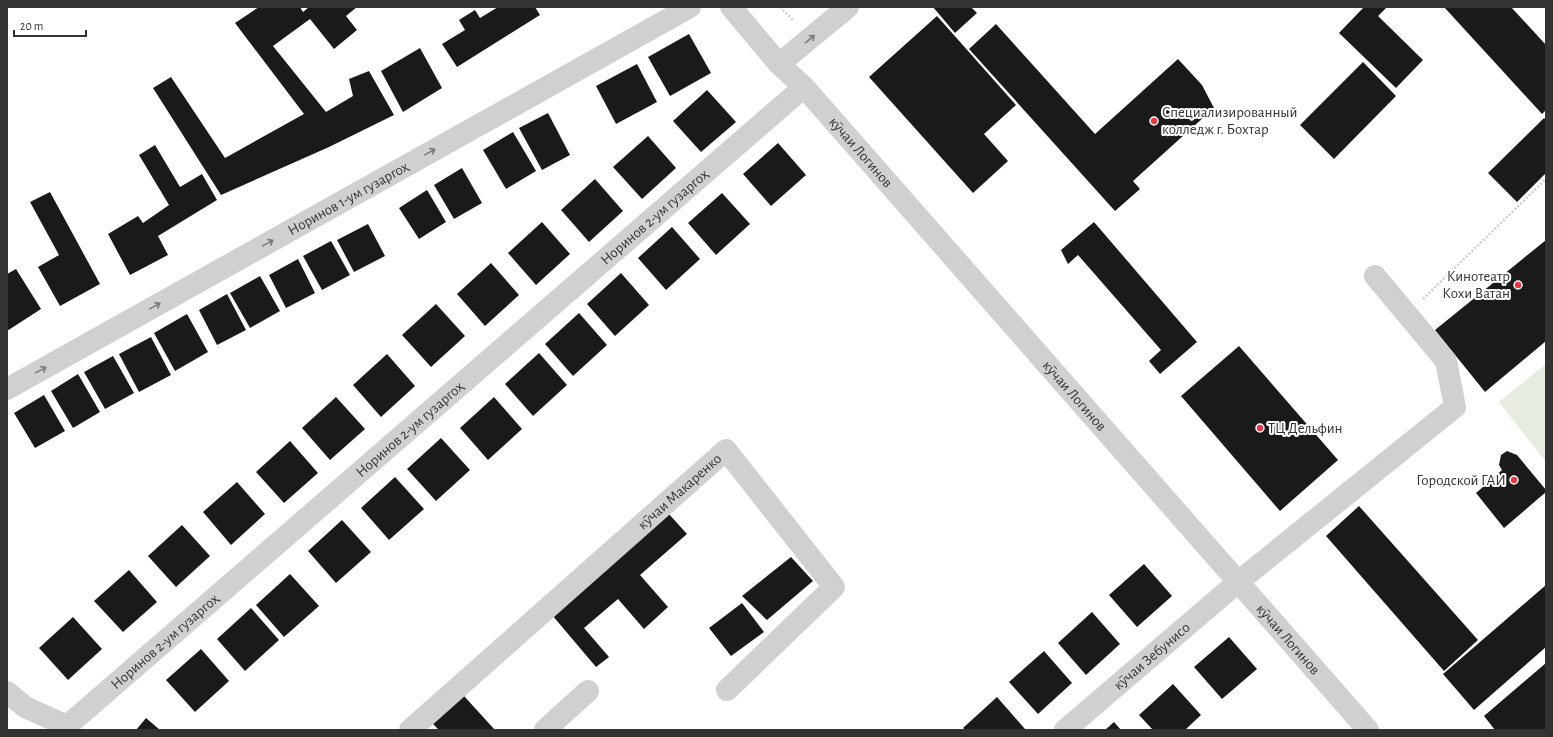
<svg xmlns="http://www.w3.org/2000/svg" width="1553" height="737" font-family="'Alegreya Sans',sans-serif">
  <rect width="100%" height="100%" fill="#fff"/>
  <polygon fill="#e6ecdf" points="1546,364 1546,462 1499,402"/>
  <g fill="#1a1a1a">
    <polygon points="259,7 300,7 303,12 309,7 357,7 346,16 357,30 334,49 310,19 273,46 326,112 353,96 349,79 369,71 394,115 329,147 221,195 153,88 171,77 225,158 304,114 235,23"/>
    <polygon points="498,7 535,7 540,15 457,67 442,44 465,30 459,20 475,10 480,18"/>
    <polygon points="933,7 971,7 977,13 955,33"/>
    <polygon points="1364,7 1387,7 1378,16 1423,60 1396,88 1339,33"/>
    <polygon points="1444,7 1511,7 1546,45 1546,110 1542,114"/>
    <polygon points="937,16 1016,105 984,134 1008,161 973,193 869,77"/>
    <polygon points="996,24 1095,134 1178,59 1202,85 1214,108 1133,181 1140,189 1115,211 969,49"/>
    <polygon points="689,34 711,73 670,96 648,57"/>
    <polygon points="420,48 442,88 403,112 381,71"/>
    <polygon points="1363,62 1396,96 1334,159 1300,125"/>
    <polygon points="637,64 657,102 616,124 596,86"/>
    <polygon points="707,90 736,122 701,152 673,121"/>
    <polygon points="548,113 570,155 542,170 519,128"/>
    <polygon points="1544,118 1546,120 1546,173 1517,202 1488,173"/>
    <polygon points="513,132 536,171 506,189 483,150"/>
    <polygon points="648,136 676,168 642,199 613,167"/>
    <polygon points="778,143 806,175 771,206 743,174"/>
    <polygon points="155,145 180,187 202,174 217,200 158,236 168,255 130,275 108,234 138,216 143,223 169,205 139,155"/>
    <polygon points="462,168 482,203 454,219 434,185"/>
    <polygon points="595,179 623,211 589,242 561,210"/>
    <polygon points="427,190 446,222 419,239 399,208"/>
    <polygon points="50,192 100,284 60,306 38,267 59,255 30,202"/>
    <polygon points="722,193 750,224 716,255 688,223"/>
    <polygon points="542,222 570,254 536,285 508,253"/>
    <polygon points="1094,222 1197,342 1160,374 1149,361 1161,350 1078,255 1068,264 1061,250"/>
    <polygon points="368,224 385,256 354,272 337,240"/>
    <polygon points="672,227 700,259 666,290 638,258"/>
    <polygon points="1546,240 1546,341 1485,392 1435,330"/>
    <polygon points="331,241 350,275 322,290 303,256"/>
    <polygon points="298,259 315,293 286,308 269,275"/>
    <polygon points="491,263 519,295 485,326 457,294"/>
    <polygon points="16,269 41,309 7,331 7,274"/>
    <polygon points="621,273 649,305 615,336 587,304"/>
    <polygon points="260,276 280,311 250,328 230,293"/>
    <polygon points="227,294 246,330 217,345 199,310"/>
    <polygon points="436,304 465,336 431,367 402,335"/>
    <polygon points="579,313 607,345 573,376 545,344"/>
    <polygon points="187,314 208,352 175,371 154,333"/>
    <polygon points="151,337 171,375 139,392 119,354"/>
    <polygon points="1239,346 1338,460 1280,511 1181,396"/>
    <polygon points="539,353 567,385 533,416 505,384"/>
    <polygon points="387,354 415,386 381,417 353,385"/>
    <polygon points="113,356 134,393 105,409 84,372"/>
    <polygon points="78,374 100,412 73,428 51,391"/>
    <polygon points="44,395 65,431 35,448 14,413"/>
    <polygon points="336,397 365,429 330,460 302,428"/>
    <polygon points="494,397 522,429 488,460 460,428"/>
    <polygon points="441,438 470,470 436,501 407,469"/>
    <polygon points="290,441 318,473 284,503 256,472"/>
    <polygon points="1507,451 1517,455 1546,490 1546,492 1504,528 1476,493 1502,470 1499,465 1501,455"/>
    <polygon points="395,477 424,509 389,540 361,508"/>
    <polygon points="237,482 265,514 231,545 203,512"/>
    <polygon points="1359,506 1478,640 1444,671 1326,536"/>
    <polygon points="668,513 687,534 640,575 668,607 644,629 618,599 584,628 609,657 596,667 552,615"/>
    <polygon points="342,520 371,552 336,583 308,551"/>
    <polygon points="182,525 210,556 176,587 148,556"/>
    <polygon points="791,557 813,581 767,620 742,596"/>
    <polygon points="1144,564 1172,596 1137,627 1109,595"/>
    <polygon points="129,570 157,602 123,632 94,601"/>
    <polygon points="290,574 319,606 284,637 256,605"/>
    <polygon points="1546,585 1546,647 1474,710 1443,674"/>
    <polygon points="742,603 764,632 731,656 709,628"/>
    <polygon points="251,608 279,640 245,671 217,639"/>
    <polygon points="1092,612 1120,644 1086,675 1058,643"/>
    <polygon points="73,617 102,649 68,680 39,648"/>
    <polygon points="1229,637 1257,669 1222,699 1194,667"/>
    <polygon points="201,649 229,681 195,712 166,680"/>
    <polygon points="1044,651 1072,683 1038,714 1009,682"/>
    <polygon points="1546,663 1546,730 1495,730 1484,716"/>
    <polygon points="1173,684 1201,715 1185,730 1153,730 1139,715"/>
    <polygon points="464,696 495,730 439,730 433,724"/>
    <polygon points="997,697 1025,729 1024,730 965,730 963,728"/>
    <polygon points="146,718 160,730 136,730"/>
    <polygon points="1114,722 1121,730 1105,730"/>
  </g>
  <g fill="none" stroke-linecap="round" stroke-linejoin="round">
    <g stroke="#cdcdcd" stroke-width="2.5" stroke-dasharray="2 2" stroke-linecap="butt">
      <polyline points="780,7 794,21"/>
      <polyline points="1423,299 1546,179"/>
    </g>
    <g stroke="#d0d0d0" stroke-width="22">
      <path id="s1" d="M731,7L779,64L804,87L1368,730"/>
      <polyline points="779,64 848,7"/>
      <path id="s2" d="M7,389L690,7"/>
      <path id="s3" d="M7,692L25,707L67,726L804,87"/>
      <path id="s4" d="M410,730L726,450L834,587L727,690"/>
      <polyline points="545,730 588,691"/>
      <path id="s5" d="M1065,730L1238,582L1455,407L1446,361L1375,276"/>
    </g>
  </g>
  <defs><path id="oneway-shaft" d="M-6 0H5M1.5-3L5.5 0L1.5 3" fill="none" stroke-width="1.6" stroke-linecap="round" stroke-linejoin="round"/></defs>
  <g stroke="#7a7a7a">
    <use href="#oneway-shaft" transform="translate(810 39) rotate(-40)"/>
    <use href="#oneway-shaft" transform="translate(430 152) rotate(-29)"/>
    <use href="#oneway-shaft" transform="translate(268 243) rotate(-29)"/>
    <use href="#oneway-shaft" transform="translate(155 306) rotate(-29)"/>
    <use href="#oneway-shaft" transform="translate(41 370) rotate(-29)"/>
  </g>
  <g fill="#e63946" stroke="#fff" stroke-width="1.5">
    <circle cx="1154" cy="121" r="4"/>
    <circle cx="1518" cy="285" r="4"/>
    <circle cx="1260" cy="428" r="4"/>
    <circle cx="1514" cy="480" r="4"/>
  </g>
  <g text-anchor="middle" dominant-baseline="central" stroke-width="4" stroke-linejoin="round" paint-order="stroke">
    <g font-size="15" fill="#333" stroke="#fff" text-anchor="start">
      <text x="1162" y="112">Специализированный<tspan x="1162" dy="17">колледж г. Бохтар</tspan></text>
      <text x="1510" y="276" text-anchor="end">Кинотеатр<tspan x="1510" dy="17">Кохи Ватан</tspan></text>
      <text x="1268" y="428">ТЦ Дельфин</text>
      <text x="1506" y="480" text-anchor="end">Городской ГАИ</text>
    </g>
    <g font-size="15" fill="#333" stroke="#fff">
      <text stroke="none"><textPath href="#s1" startOffset="195">кӯчаи Логинов</textPath></text>
      <text stroke="none"><textPath href="#s2" startOffset="391">Норинов 1-ум гузаргоҳ</textPath></text>
      <text stroke="none"><textPath href="#s3" startOffset="847">Норинов 2-ум гузаргоҳ</textPath></text>
      <text stroke="none"><textPath href="#s1" startOffset="519">кӯчаи Логинов</textPath></text>
      <text stroke="none"><textPath href="#s3" startOffset="523">Норинов 2-ум гузаргоҳ</textPath></text>
      <text stroke="none"><textPath href="#s4" startOffset="360">кӯчаи Макаренко</textPath></text>
      <text stroke="none"><textPath href="#s1" startOffset="843">кӯчаи Логинов</textPath></text>
      <text stroke="none"><textPath href="#s3" startOffset="199">Норинов 2-ум гузаргоҳ</textPath></text>
      <text stroke="none"><textPath href="#s5" startOffset="114">кӯчаи Зебунисо</textPath></text>
    </g>
  </g>
  <rect width="1553" height="737" fill="none" stroke="#333333" stroke-width="16"/>
  <path d="M14 30v6h72v-6" fill="none" stroke="#333333" stroke-width="2"/>
  <text x="20" y="30" font-size="12" fill="#333333" stroke="#ffffff" stroke-width="3" paint-order="stroke">20 m</text>
</svg>
